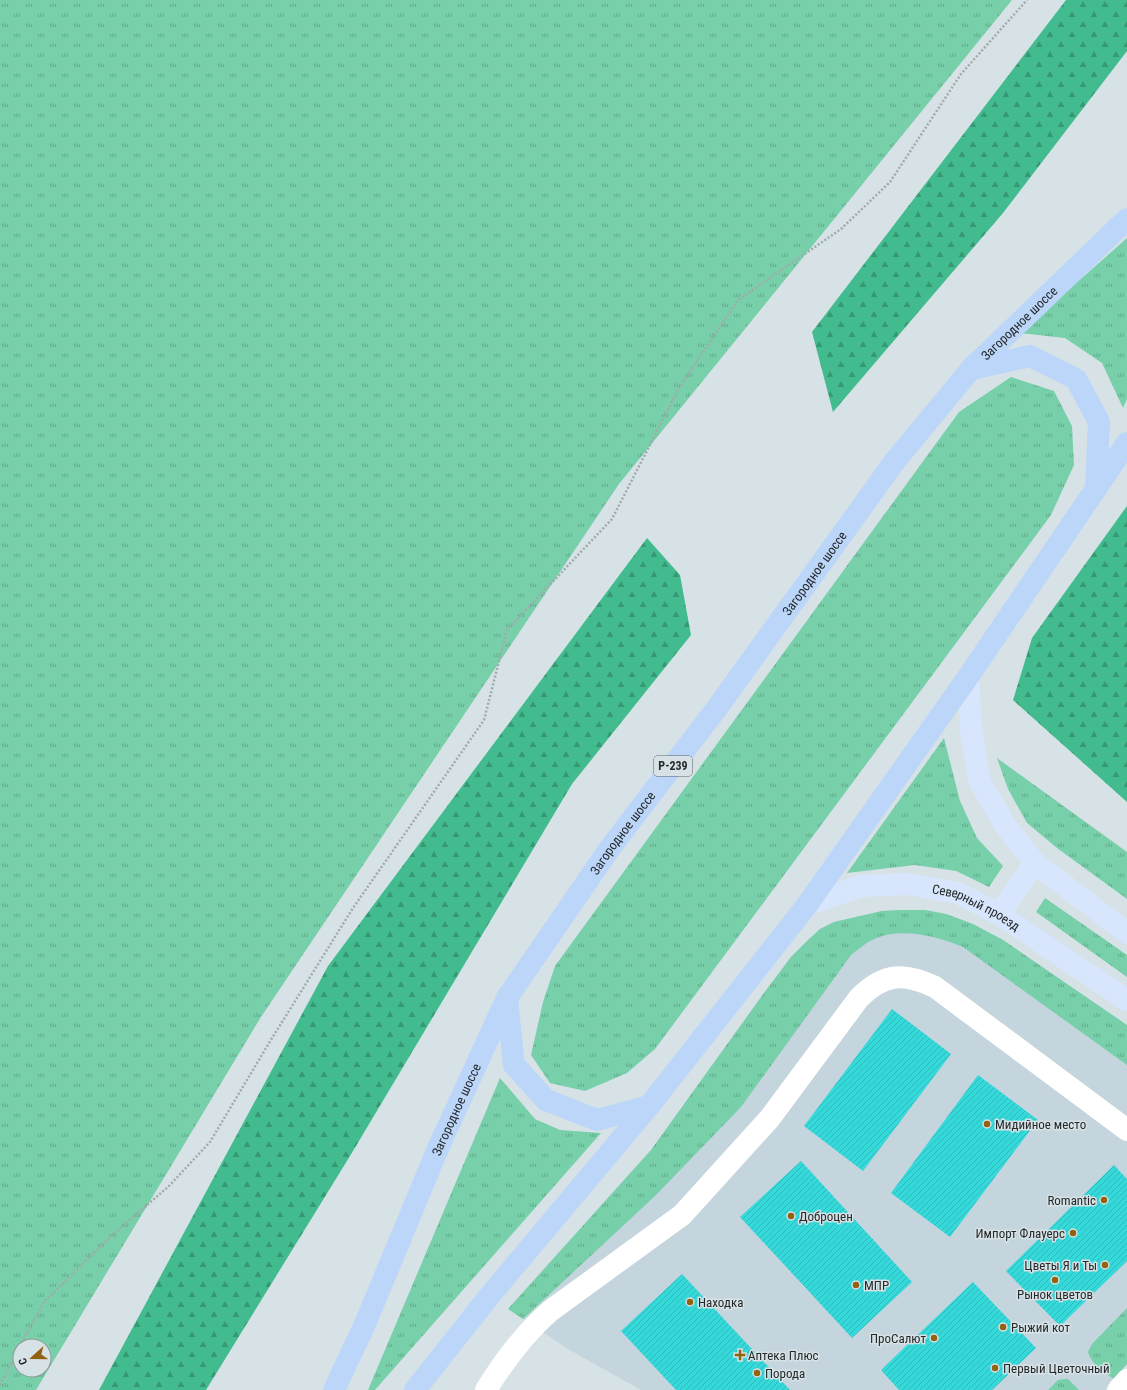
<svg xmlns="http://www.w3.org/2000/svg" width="1127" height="1390" font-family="'Roboto Condensed',sans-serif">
  <defs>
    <pattern id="grass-tufts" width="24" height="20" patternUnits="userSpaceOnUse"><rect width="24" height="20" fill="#77d0aa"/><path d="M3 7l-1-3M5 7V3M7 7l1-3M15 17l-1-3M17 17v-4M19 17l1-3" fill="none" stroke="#61a98b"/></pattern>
    <pattern id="forest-firs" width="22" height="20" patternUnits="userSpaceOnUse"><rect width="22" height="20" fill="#42bc8e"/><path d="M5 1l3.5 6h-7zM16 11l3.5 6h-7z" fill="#379974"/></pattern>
    <pattern id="building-hatch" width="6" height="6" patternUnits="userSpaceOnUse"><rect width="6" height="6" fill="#35d9da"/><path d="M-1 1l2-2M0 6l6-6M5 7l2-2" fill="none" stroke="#2fbabb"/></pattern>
  </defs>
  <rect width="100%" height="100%" fill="#d7e2e6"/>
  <polygon fill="#c4d5de" points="900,910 925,910 946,914 973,924 1003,940 1127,1025 1127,1364 1105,1390 641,1390 568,1349 508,1309 651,1150 764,993 791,957 808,940 820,929 834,922 882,911"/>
  <g fill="url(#grass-tufts)" fill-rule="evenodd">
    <path d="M0,0H1012L619,484L261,1017L36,1390H0ZM20,1346H44V1370H20Z"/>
    <polygon points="1127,238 1127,399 1123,408 1102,363 1065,338 1020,333"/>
    <polygon points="1011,377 1054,391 1072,426 1074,465 1051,515 655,1049 627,1073 585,1091 550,1083 531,1055 543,1002 555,966 959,412"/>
    <polygon points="944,738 960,801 977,838 1003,866 989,887 956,871 915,865 847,873"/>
    <polygon points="997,758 1127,852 1127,899 1057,848 1027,823 1008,789"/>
    <polygon points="1045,898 1127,955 1127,977 1036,912"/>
    <path d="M900,910H925L946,914L973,924L1003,940L1127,1025V1065L963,947C938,936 898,926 872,940C864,944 858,950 851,955L741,1107L655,1196L523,1319L508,1309L651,1150L764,993L791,957L808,940L820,929L834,922L882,911Z"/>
    <polygon points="500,1078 535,1119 560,1130 601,1133 375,1390 368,1390"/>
    <path d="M1127,1308V1364L1114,1379C1103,1372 1092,1365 1088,1352L1092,1344Z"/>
    <polygon points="1064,1379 1068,1379 1079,1390 1048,1390 1058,1380"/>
  </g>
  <g fill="url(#forest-firs)">
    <polygon points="1066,0 1127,0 1127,51 1003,213 833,412 812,332"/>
    <polygon points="1127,506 1127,802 1013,700 1032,638"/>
    <polygon points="647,538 680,575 691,635 572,784 350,1156 206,1390 99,1390 328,966"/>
  </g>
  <g fill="url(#building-hatch)">
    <polygon points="892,1009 951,1054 863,1171 804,1126"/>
    <polygon points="978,1075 1038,1120 950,1237 891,1193"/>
    <polygon points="801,1161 912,1282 852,1338 740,1217"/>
    <polygon points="1114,1165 1127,1179 1127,1261 1060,1326 1006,1271"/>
    <polygon points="682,1274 790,1390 676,1390 621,1331"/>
    <polygon points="973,1282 1036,1348 992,1390 899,1390 881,1370"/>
  </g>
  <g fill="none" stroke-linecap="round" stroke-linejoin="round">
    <g stroke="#a1aaad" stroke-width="2.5" stroke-dasharray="2 2" stroke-linecap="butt">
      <polyline points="20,1346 44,1302 107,1240 169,1186 210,1142 269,1043 353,908 484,720 507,630 612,519 679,388 738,300 841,229 890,182 961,74 1027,0"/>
      <polyline points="0,1385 20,1347"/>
    </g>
    <g stroke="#fff" stroke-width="22">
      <path d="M486,1390C504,1361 524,1334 550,1311L682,1215L770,1118L859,998C884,973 904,972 935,987L1127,1130"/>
      <polyline points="1118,1390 1127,1380"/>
    </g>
    <g stroke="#d7e6fc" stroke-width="22">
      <polyline points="968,677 971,729 979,780 1005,825 1035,863 1127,933"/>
      <path id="s1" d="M807,905L861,886L908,884L958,893L999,914L1127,1000"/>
      <polyline points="999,914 1035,863"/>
    </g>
    <g stroke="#bcd6fa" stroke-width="22">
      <polyline points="971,369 1030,356 1076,379 1099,422 1096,489"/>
      <polyline points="507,999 514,1065 546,1100 597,1120 649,1106"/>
      <path id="s2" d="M334,1390L365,1324L439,1146L507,998L610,848L717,708L895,461L971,369L1127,219"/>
      <polyline points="415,1390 491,1294 649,1106 807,905 968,677 1127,443"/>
    </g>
  </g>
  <g fill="#936211" stroke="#d7e2e6" stroke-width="1.5">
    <circle cx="987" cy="1124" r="4"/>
    <circle cx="1104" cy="1200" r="4"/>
    <circle cx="791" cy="1216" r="4"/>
    <circle cx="1073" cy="1233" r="4"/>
    <circle cx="1105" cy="1265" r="4"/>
    <circle cx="1055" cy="1280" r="4"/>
    <circle cx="856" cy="1285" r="4"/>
    <circle cx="690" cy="1302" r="4"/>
    <circle cx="1003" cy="1327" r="4"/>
    <circle cx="934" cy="1338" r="4"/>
    <path d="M738 1349h4v4h4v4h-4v4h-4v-4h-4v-4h4z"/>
    <circle cx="995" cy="1368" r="4"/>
    <circle cx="757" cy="1373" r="4"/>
  </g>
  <g text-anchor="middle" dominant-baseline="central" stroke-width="3" stroke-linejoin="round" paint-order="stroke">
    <rect fill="#d7e2e6" stroke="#5a6062" stroke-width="1" x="654" y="756" width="38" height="20" rx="3"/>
    <g font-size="12" font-weight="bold" fill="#25292a">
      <text x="673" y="766">Р-239</text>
    </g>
    <g font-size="13" fill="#25292a" stroke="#d7e2e6">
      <text stroke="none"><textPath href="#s2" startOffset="1277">Загородное шоссе</textPath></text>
      <text stroke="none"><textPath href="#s2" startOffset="953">Загородное шоссе</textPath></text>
      <text stroke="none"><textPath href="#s2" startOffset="630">Загородное шоссе</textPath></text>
      <text stroke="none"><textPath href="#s1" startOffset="177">Северный проезд</textPath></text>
      <text stroke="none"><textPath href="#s2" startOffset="306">Загородное шоссе</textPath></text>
    </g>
    <g font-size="13" fill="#25292a" stroke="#d7e2e6" text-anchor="start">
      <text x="995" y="1124">Мидийное место</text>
      <text x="1096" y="1200" text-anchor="end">Romantic</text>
      <text x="799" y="1216">Доброцен</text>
      <text x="1065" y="1233" text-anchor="end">Импорт Флауерс</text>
      <text x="1097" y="1265" text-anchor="end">Цветы Я и Ты</text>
      <text x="864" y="1285">МПР</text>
      <text x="1055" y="1294" text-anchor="middle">Рынок цветов</text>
      <text x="698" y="1302">Находка</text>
      <text x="1011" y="1327">Рыжий кот</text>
      <text x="926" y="1338" text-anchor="end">ПроСалют</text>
      <text x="748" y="1355">Аптека Плюс</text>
      <text x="1003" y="1368">Первый Цветочный</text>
      <text x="765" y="1373">Порода</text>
    </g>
  </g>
  <g transform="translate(32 1358) rotate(249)"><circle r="19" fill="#d7e2e6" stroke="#90989b"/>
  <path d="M0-3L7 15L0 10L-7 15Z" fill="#936211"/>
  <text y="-6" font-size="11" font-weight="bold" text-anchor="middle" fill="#25292a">С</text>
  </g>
</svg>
